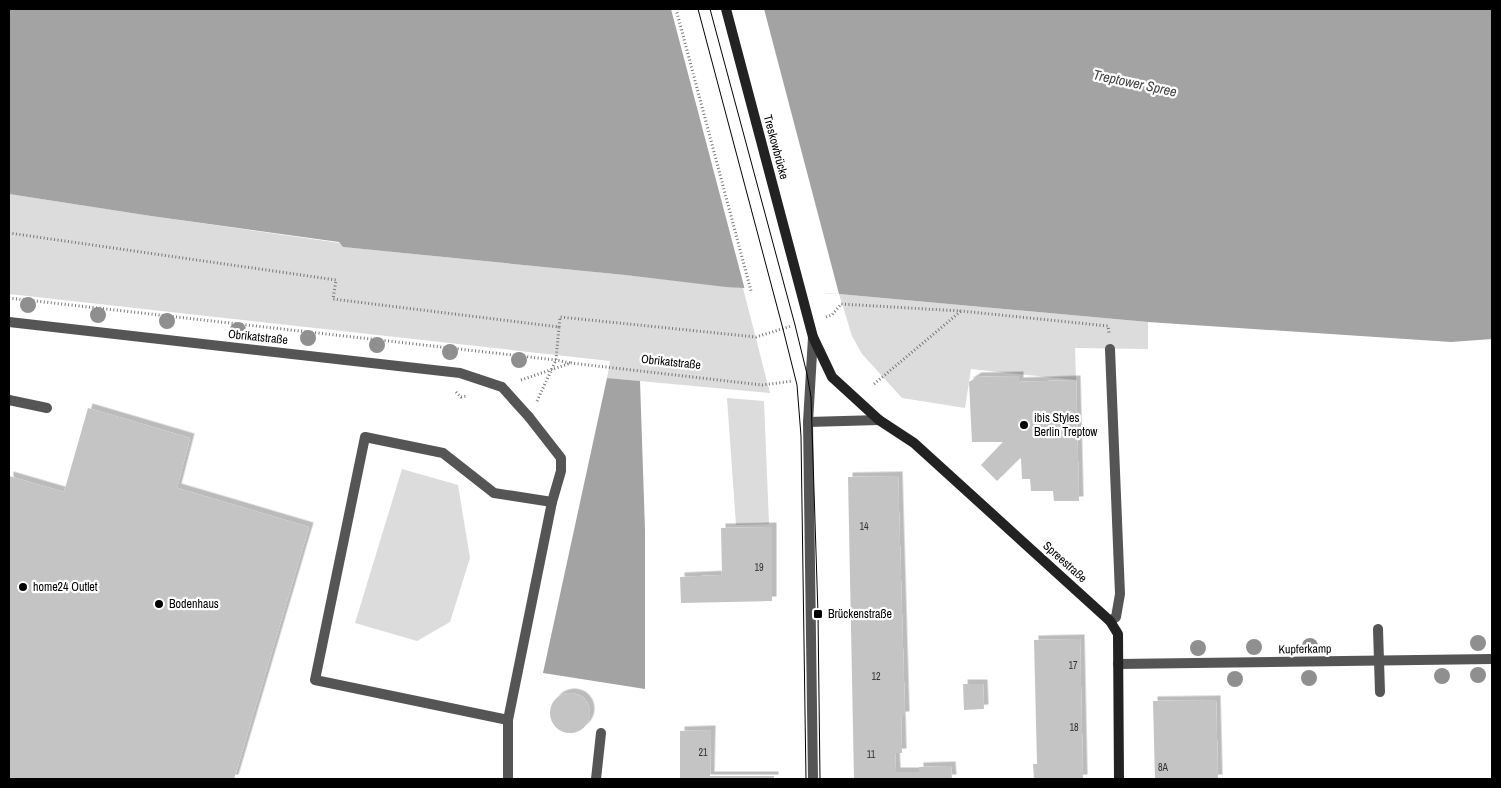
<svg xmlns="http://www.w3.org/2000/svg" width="1501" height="788" font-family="'Archivo Narrow',sans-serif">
  <defs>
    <filter id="shadow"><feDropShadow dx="4.5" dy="-4.5" stdDeviation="0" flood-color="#0004"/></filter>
  </defs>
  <rect width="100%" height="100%" fill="#fff"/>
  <g fill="#dcdcdc">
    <polygon points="9,194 151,216 340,243 343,247 625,275 743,288 770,393 607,378 610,361 9,294"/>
    <polygon points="839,294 1148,322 1148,349 1075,348 1076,380 971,369 965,408 902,398 862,354 852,336"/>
    <polygon points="727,398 764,401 769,524 736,525"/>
    <polygon points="402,469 458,485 470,558 450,622 417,641 355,623"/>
  </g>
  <g fill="#a3a3a3">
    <polygon points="9,9 1492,9 1492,339 1451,342 1148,322 839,294 726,287 625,275 343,247 339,242 151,216 9,194"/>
    <polygon points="607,378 640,381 645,530 645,689 543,673"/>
  </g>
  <polygon fill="#fff" points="671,9 764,9 839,294 745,290"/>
  <g fill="#c4c4c4" filter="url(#shadow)">
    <polygon points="1019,376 1019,382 1076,380 1079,501 1054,501 1053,491 1031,491 1030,479 1022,479 1021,459 1020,458 997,481 981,465 1003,442 972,442 969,382 977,377"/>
    <polygon points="88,408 190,438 177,488 309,527 234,779 9,779 9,476 64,492"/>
    <polygon points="898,476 905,716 901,716 902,753 895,753 896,772 919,772 919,767 951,766 952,779 854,779 848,477"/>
    <polygon points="772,527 772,601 681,603 680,577 722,575 721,528"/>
    <polygon points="1080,639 1083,779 1034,779 1033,764 1037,764 1034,640"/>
    <polygon points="963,684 983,684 984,709 964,710"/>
    <circle cx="570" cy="713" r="20"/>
    <polygon points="1216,700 1218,779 1155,779 1153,701"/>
    <polygon points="711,730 710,776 774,776 774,779 680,779 680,731"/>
  </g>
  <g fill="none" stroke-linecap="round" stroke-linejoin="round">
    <g stroke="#777" stroke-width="3" stroke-dasharray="1 2.5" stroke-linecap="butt">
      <polyline points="676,9 751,291"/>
      <polyline points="9,233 336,280 333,299 559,327 560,317 756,337 791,326"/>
      <polyline points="9,298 556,360 570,363"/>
      <polyline points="826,317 832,315 841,304 961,311 1108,326 1109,333"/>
      <polyline points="521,380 571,363 762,385 793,381"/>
      <polyline points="874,384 961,311"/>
      <polyline points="456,392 461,397 467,396"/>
      <polyline points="537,401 556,360 559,327"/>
    </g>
    <g stroke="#555" stroke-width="10">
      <polyline points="1110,349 1120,594 1116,617 1110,621"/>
      <polyline points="9,400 47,408"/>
      <polyline points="529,417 561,458 561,471 552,502"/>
      <polyline points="1378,629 1380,692"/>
      <polyline points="508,779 508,720 552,502 494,493 443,453 365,437 315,680 508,720"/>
      <polyline points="596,779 601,733"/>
    </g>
    <g stroke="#555" stroke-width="10">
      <polyline points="9,322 460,373 502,387 529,417"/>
      <polyline points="813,337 808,422 813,779"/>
      <polyline points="808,422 879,420"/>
      <polyline points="1118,664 1492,659"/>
    </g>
    <polyline stroke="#222" stroke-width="10" points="726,9 813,337 832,377 879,420 914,443 1110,621 1118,634 1119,779"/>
    <g stroke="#000" stroke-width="1">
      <polyline points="698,9 783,329 797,385 801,436 806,779"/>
      <polyline points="710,9 795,325 807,374 811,397 818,614 820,779"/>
    </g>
  </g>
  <g fill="#8f8f8f">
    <circle cx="28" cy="305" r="8"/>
    <circle cx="98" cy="315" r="8"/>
    <circle cx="167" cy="321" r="8"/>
    <circle cx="238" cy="330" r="8"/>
    <circle cx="308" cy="338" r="8"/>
    <circle cx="377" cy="345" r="8"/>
    <circle cx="450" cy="352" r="8"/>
    <circle cx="519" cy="360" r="8"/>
    <circle cx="1478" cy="643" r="8"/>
    <circle cx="1310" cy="646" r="8"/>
    <circle cx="1254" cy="647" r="8"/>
    <circle cx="1198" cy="648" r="8"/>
    <circle cx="1478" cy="675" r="8"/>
    <circle cx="1442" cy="676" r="8"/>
    <circle cx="1309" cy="678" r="8"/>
    <circle cx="1235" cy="679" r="8"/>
  </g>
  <g fill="#000" stroke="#fff" stroke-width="2">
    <circle cx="1024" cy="425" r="5"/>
    <circle cx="23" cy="587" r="5"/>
    <circle cx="159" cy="604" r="5"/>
    <rect x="813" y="609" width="10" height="10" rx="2.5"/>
  </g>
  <g text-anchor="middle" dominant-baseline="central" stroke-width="4.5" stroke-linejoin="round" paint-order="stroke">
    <g font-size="10" fill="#313131">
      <text x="864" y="526">14</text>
      <text x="759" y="567">19</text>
      <text x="1073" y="665">17</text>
      <text x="876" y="676">12</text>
      <text x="1074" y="727">18</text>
      <text x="703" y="752">21</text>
      <text x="871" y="754">11</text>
      <text x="1163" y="767">8A</text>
    </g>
    <g font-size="12" fill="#000" stroke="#fff">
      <text transform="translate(776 147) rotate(75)">Treskowbrücke</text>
      <text transform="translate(258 337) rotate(6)">Obrikatstraße</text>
      <text transform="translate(671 362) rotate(6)">Obrikatstraße</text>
      <text transform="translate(1065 562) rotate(42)">Spreestraße</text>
      <text transform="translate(1305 649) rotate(-1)">Kupferkamp</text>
    </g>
    <g font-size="12" fill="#000" stroke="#fff" text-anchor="start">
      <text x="1034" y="418">ibis Styles<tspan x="1034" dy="14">Berlin Treptow</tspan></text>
      <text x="33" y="587">home24 Outlet</text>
      <text x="169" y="604">Bodenhaus</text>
      <text x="828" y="614">Brückenstraße</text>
    </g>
    <g font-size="14" font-style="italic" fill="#444" stroke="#fff">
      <text transform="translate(1135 83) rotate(12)">Treptower Spree</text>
    </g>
  </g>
  <rect width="1501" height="788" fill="none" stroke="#000000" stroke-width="20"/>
</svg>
